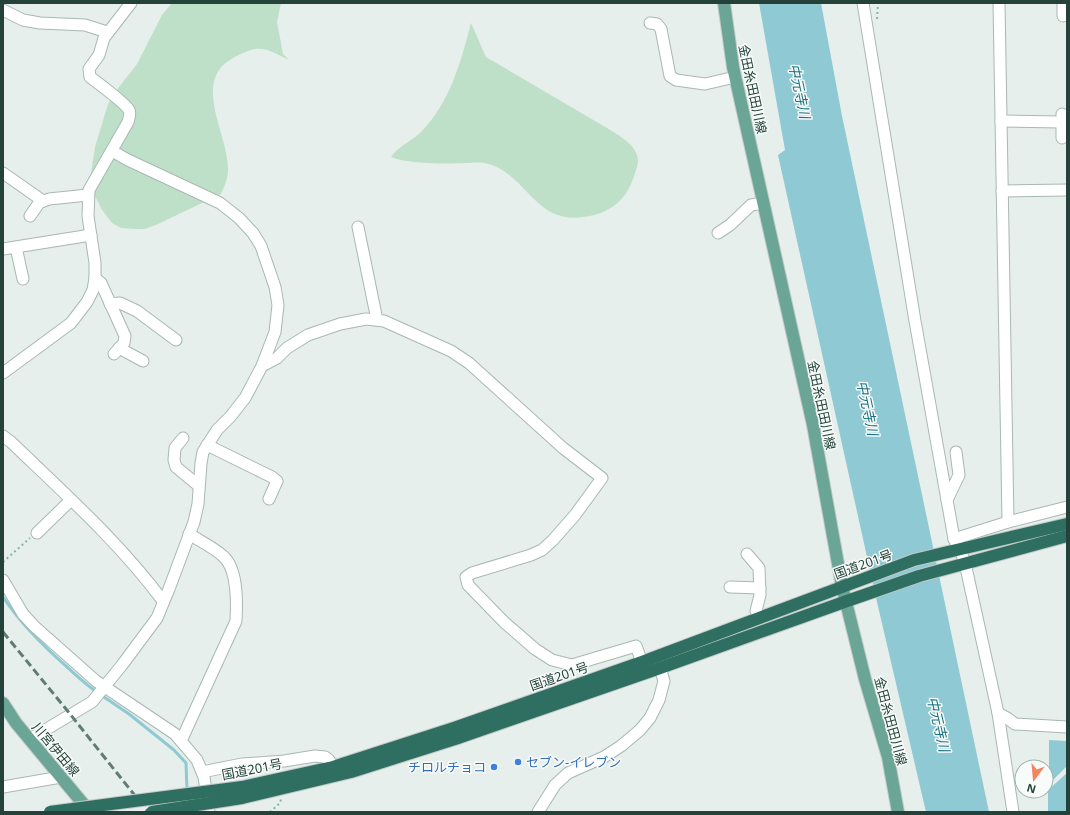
<svg xmlns="http://www.w3.org/2000/svg" width="1070" height="815" font-family="'Noto Sans','Noto Sans JP',sans-serif">
  <rect width="100%" height="100%" fill="#e6efeb"/>
  <g fill="#bfe0c8">
    <path d="M172,3H281L277,22L283,54L289,60C266,49 260,43 235,57C229,60 223,64 219,70C201,96 229,141 228,170C228,178 224,187 221,194L158,224L145,229H134L121,228L112,223L102,210L94,194L91,173L95,147L108,104L119,87L137,64L162,15Z"/>
    <path d="M471,23L486,57L607,128C618,135 636,144 638,159C639,163 636,169 635,173C629,193 620,205 601,213C596,215 589,216 583,217C534,225 525,170 484,163C478,162 471,163 466,163C446,164 408,164 391,157C398,146 412,141 421,132C450,103 461,61 471,23Z"/>
  </g>
  <g fill="#8ec9d4">
    <polygon points="759,3 821,3 842,116 989,812 926,812 877,602 778,155 785,150"/>
    <polygon points="1049,740 1067,741 1067,766 1049,784"/>
    <polygon points="1067,773 1067,812 1048,812 1048,790"/>
  </g>
  <g fill="none" stroke-linecap="round" stroke-linejoin="round">
    <g stroke="#8ec9d4" stroke-width="3">
      <path d="M3,597C21,624 42,645 66,666C76,675 85,684 97,692"/>
      <polyline points="101,695 129,714 174,750 186,763 187,791"/>
    </g>
    <g stroke="#a8b8b2" stroke-width="13">
      <g id="minor">
        <polyline points="863,3 915,321 954,539 960,549 965,563 998,713 1013,812"/>
        <polyline points="999,3 1008,522"/>
        <polyline points="3,10 23,20 40,23 85,25 107,32"/>
        <polyline points="1063,16 1063,3"/>
        <polyline points="650,23 657,24 661,29 670,76 676,80 705,84 735,77"/>
        <polyline points="1062,114 1062,138"/>
        <polyline points="1001,121 1061,122"/>
        <polyline points="3,173 43,201"/>
        <polyline points="1002,191 1067,190"/>
        <polyline points="30,216 39,203 49,199 88,195"/>
        <polyline points="358,227 377,320"/>
        <polyline points="718,233 730,225 751,205 763,203"/>
        <polyline points="16,247 23,279"/>
        <polyline points="3,249 91,235"/>
        <polyline points="95,278 101,283 125,336 124,343 114,354"/>
        <polyline points="110,304 120,303 137,311 176,340"/>
        <polyline points="119,348 143,361"/>
        <polyline points="262,366 277,358 287,348 308,335 340,324 366,319 384,321 451,351 469,363 563,448 602,478 575,515 553,540 542,550 531,555 472,573 466,577 468,585 504,622 535,649 552,660 572,665 636,646 642,662"/>
        <path d="M3,373L71,323L87,302L93,290L95,278V263L88,216L89,190L128,122C129,118 131,114 129,110C125,103 98,83 90,77L89,69L99,55L104,38L131,3"/>
        <path d="M3,436L11,442C64,493 119,542 163,601"/>
        <polyline points="183,438 175,448 174,460 176,467 199,486"/>
        <polyline points="207,445 272,477 277,481 269,499"/>
        <polyline points="947,500 959,475 956,452"/>
        <polyline points="37,533 71,500"/>
        <polyline points="954,539 1008,522 1067,507"/>
        <polyline points="747,554 759,568 760,595 756,611 759,618"/>
        <polyline points="3,580 23,614 34,626 96,681 175,734 197,760 204,777 209,812"/>
        <polyline points="730,587 760,588"/>
        <polyline points="998,713 1007,718 1015,724 1067,727"/>
        <polyline points="30,739 92,702 122,665 157,618 169,589 194,522 198,504 201,463 203,452 217,430 230,417 245,398 262,366 275,332 278,305 275,287 261,246 253,233 239,218 220,203 128,160 112,151"/>
        <path d="M181,741L236,621C237,603 238,569 223,556C213,547 200,541 189,534"/>
        <polyline points="202,772 242,764 284,761 315,756 325,757 329,760 333,767"/>
        <polyline points="3,787 61,777"/>
        <polyline points="538,812 555,785 568,773 604,757 621,746 640,730 650,718 659,700 664,681 660,668"/>
      </g>
    </g>
    <g stroke="#c2cac8" stroke-width="14">
      <g id="major">
        <polyline points="724,3 733,67 813,425 842,586 865,679 888,757 898,812"/>
        <polyline points="3,703 16,723 90,812"/>
      </g>
    </g>
    <g stroke="#c2cac8" stroke-width="14">
      <g id="highway">
        <polyline points="242,787 333,767 454,728 642,662 914,560 1067,524"/>
        <polyline points="242,798 351,772 458,738 660,668 847,601 919,576 1067,536"/>
      </g>
    </g>
    <g stroke="#86b3a5" stroke-width="2" stroke-dasharray="2 3" stroke-linecap="butt">
      <polyline points="877,19 878,3"/>
      <polyline points="3,562 30,538"/>
      <polyline points="270,812 280,803 281,799"/>
    </g>
    <use href="#minor" stroke="#fff" stroke-width="11"/>
    <use href="#major" stroke="#6aa596" stroke-width="12"/>
    <use href="#highway" stroke="#2f6f62" stroke-width="12"/>
    <polyline stroke="#5f7d75" stroke-width="3" stroke-dasharray="8 4" stroke-linecap="butt" points="3,632 66,709 148,812"/>
    <g stroke="#c2cac8" stroke-width="14" stroke-linecap="butt">
      <g id="highway-bridge">
        <polyline points="50,812 242,787"/>
        <polyline points="152,812 242,798"/>
      </g>
    </g>
    <use href="#highway-bridge" stroke="#2f6f62" stroke-width="12"/>
  </g>
  <g fill="#3f7fe0" stroke="#f7fbf9" stroke-width="1.5">
    <circle cx="518" cy="762" r="4"/>
    <circle cx="494" cy="767" r="4"/>
  </g>
  <g text-anchor="middle" dominant-baseline="central" stroke-width="3" stroke-linejoin="round" paint-order="stroke">
    <g font-size="13" fill="#24423a" stroke="#f7fbf9">
      <text transform="translate(753 89) rotate(78)">金田糸田田川線</text>
      <text transform="translate(822 405) rotate(78)">金田糸田田川線</text>
      <text transform="translate(863 564) rotate(-20)">国道201号</text>
      <text transform="translate(559 676) rotate(-19)">国道201号</text>
      <text transform="translate(891 721) rotate(75)">金田糸田田川線</text>
      <text transform="translate(56 749) rotate(50)">川宮伊田線</text>
      <text transform="translate(252 769) rotate(-11)">国道201号</text>
    </g>
    <g font-size="13" fill="#366cbe" stroke="#f7fbf9" text-anchor="start">
      <text x="526" y="762">セブン-イレブン</text>
      <text x="486" y="767" text-anchor="end">チロルチョコ</text>
    </g>
    <g font-size="14" font-style="italic" fill="#1c6f80" stroke="#f7fbf9">
      <text transform="translate(800 91) rotate(78)">中元寺川</text>
      <text transform="translate(868 408) rotate(78)">中元寺川</text>
      <text transform="translate(939 724) rotate(77)">中元寺川</text>
    </g>
  </g>
  <rect width="1070" height="815" fill="none" stroke="#24423a" stroke-width="8"/>
  <g transform="translate(1034 779) rotate(196)"><circle r="19" fill="#f7fbf9" stroke="#a3b1ad"/>
  <path d="M0-3L7 15L0 10L-7 15Z" fill="#f4845f"/>
  <text y="-6" font-size="11" font-weight="bold" text-anchor="middle" fill="#24423a">N</text>
  </g>
</svg>
